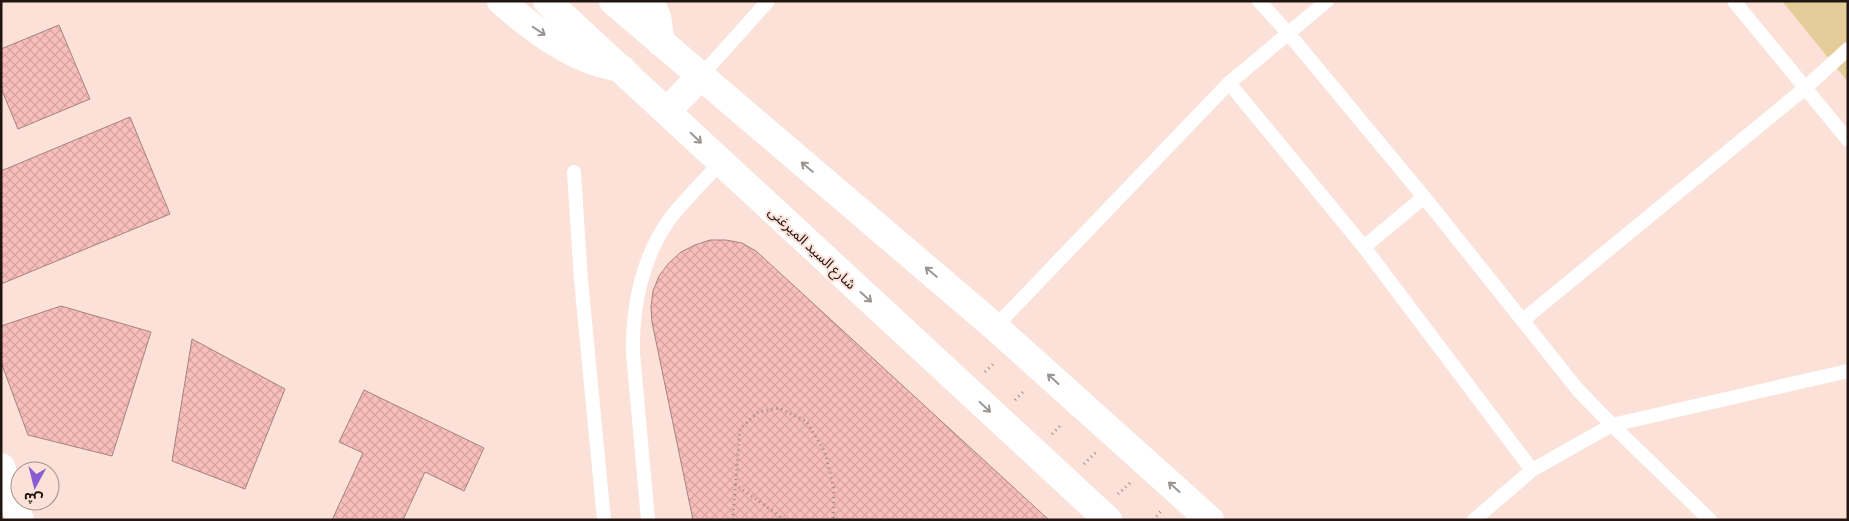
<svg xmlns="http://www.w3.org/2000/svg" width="1849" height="521" font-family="Karla,'Noto Sans Arabic',sans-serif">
  <defs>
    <pattern id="building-cross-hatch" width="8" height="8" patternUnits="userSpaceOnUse" patternTransform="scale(1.25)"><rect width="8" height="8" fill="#f9bebb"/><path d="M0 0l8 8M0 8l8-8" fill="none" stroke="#d5a3a0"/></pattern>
  </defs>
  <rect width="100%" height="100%" fill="#fbe1d7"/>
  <polygon fill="#e6cc98" points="1782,1 1848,1 1848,82"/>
  <g fill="url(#building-cross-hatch)" stroke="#a48382">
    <polygon points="59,25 90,99 18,129 1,88 1,49"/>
    <polygon points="130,117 170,214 1,284 1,171"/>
    <polygon points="710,240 726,240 742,243 756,251 1049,520 693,520 652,322 651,307 653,291 659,276 669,263 681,252 695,245"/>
    <polygon points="61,306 151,332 112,456 28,435 1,362 1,326"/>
    <polygon points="192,339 285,389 245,489 172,461"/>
    <polygon points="364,390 484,448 464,491 425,472 403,520 332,520 363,453 339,442"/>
  </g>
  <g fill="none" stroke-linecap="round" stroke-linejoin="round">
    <g stroke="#9e8a83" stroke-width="3" stroke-dasharray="1 4" stroke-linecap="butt">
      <polyline points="985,372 995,362"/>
      <polyline points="1015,400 1025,390"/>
      <polyline points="1052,434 1062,424"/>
      <polyline points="1084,464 1096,452"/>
      <polyline points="735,484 785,520"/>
      <polyline points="1118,494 1130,483"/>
      <polyline points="734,520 733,516 740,429 758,412 779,408 806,421 825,452 834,489 833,520"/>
      <polyline points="1153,520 1161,511"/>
    </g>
    <g stroke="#fff" stroke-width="14">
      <polyline points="1259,1 1288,33 1424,197 1578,390 1612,425 1710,520"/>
      <polyline points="1734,1 1848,140"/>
      <polyline points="700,77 768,1"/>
      <polyline points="1229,83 1364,247 1532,470"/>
      <polyline points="574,172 581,280 604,520"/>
      <polyline points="1364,247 1424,197"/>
      <polyline points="1523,320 1804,89 1848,49"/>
      <polyline points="995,327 1229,83 1327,1"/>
      <path d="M648,520L633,353C632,307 642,258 669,220C684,200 704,181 721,162"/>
      <polyline points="1474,520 1532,470 1612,425 1848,371"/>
    </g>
    <polyline stroke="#fff" stroke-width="28" points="1,467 20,520"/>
    <g stroke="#fff" stroke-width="28">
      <polyline points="547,1 1108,520"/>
      <polyline points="613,1 995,327 1210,520"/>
      <polyline points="667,111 700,77"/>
    </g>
    <g stroke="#fff" stroke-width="28">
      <path d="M501,1C528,25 561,50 596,62C604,65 613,66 622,69"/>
      <polyline points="650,1 657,17 661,43"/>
    </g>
  </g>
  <defs><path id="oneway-shaft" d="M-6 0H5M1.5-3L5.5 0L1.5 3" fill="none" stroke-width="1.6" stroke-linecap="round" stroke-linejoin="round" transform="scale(1.25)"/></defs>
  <g stroke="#9b9694">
    <use href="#oneway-shaft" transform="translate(539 31) rotate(34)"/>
    <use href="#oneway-shaft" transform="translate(696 138) rotate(44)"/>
    <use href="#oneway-shaft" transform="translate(807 167) rotate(-140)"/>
    <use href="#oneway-shaft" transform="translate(931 272) rotate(-140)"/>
    <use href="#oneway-shaft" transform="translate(866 297) rotate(42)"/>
    <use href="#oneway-shaft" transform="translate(1053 379) rotate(-138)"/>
    <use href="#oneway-shaft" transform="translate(985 407) rotate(43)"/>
    <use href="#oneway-shaft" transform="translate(1174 487) rotate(-138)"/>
  </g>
  <g text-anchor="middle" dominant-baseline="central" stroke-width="4" stroke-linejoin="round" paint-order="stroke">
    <g font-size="14" fill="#211612" stroke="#fbe1d7">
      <text transform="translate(812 248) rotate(43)">شارع السيد الميرغنى</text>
    </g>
  </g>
  <rect width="1849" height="521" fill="none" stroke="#211612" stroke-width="5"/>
  <g transform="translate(35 486) rotate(187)"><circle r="24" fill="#fbe1d7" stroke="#a49088"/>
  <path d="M0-4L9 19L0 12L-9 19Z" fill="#895bd4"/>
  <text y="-8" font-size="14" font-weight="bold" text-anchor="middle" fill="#211612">ش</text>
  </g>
</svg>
